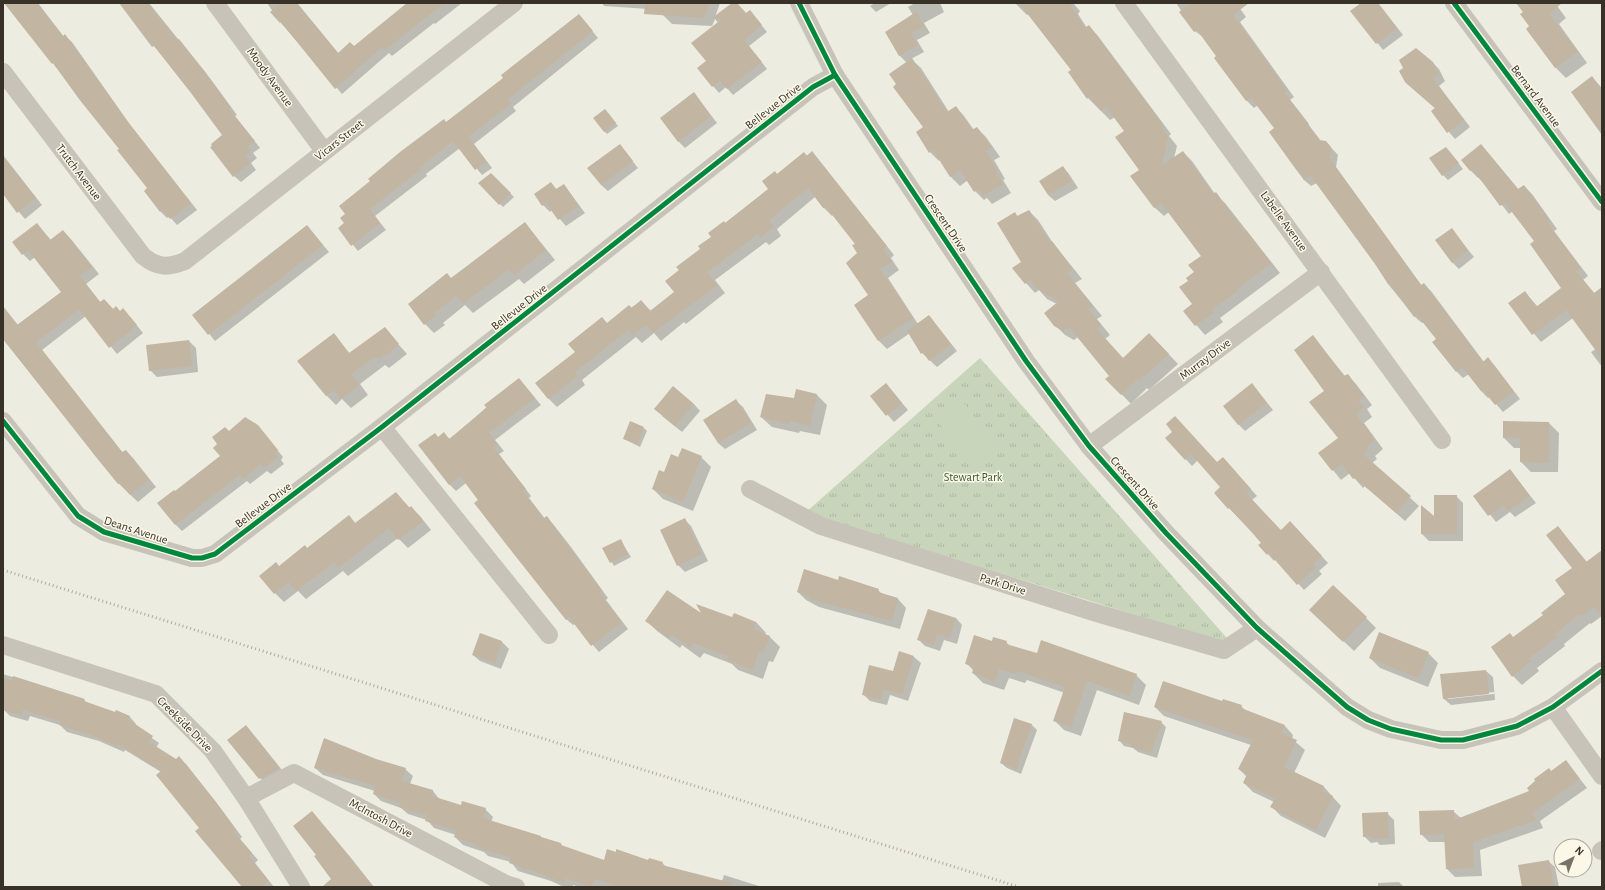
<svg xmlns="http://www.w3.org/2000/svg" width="1605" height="890" font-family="'Alegreya Sans',sans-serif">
  <defs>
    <pattern id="grass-tufts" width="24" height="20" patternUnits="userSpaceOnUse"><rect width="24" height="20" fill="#c8d5ba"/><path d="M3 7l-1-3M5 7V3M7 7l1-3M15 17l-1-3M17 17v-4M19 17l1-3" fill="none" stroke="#adb7a0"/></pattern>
  </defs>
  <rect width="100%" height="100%" fill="#edece1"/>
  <polygon fill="url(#grass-tufts)" points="980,358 1233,645 805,513"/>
  <polygon fill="#c8d5ba" points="960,398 999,448 974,468 935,418"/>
  <g fill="#0003" fill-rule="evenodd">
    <polygon points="8,3 38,3 64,37 65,36 72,42 131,126 197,210 177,225 169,216 167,218 160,211 148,189 120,149 9,7"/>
    <polygon points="120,3 149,3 212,81 237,115 235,116 260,148 253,153 257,158 251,163 256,170 241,182 234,176 224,135 192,93"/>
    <polygon points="267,3 297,3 339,54 354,47 408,3 462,3 435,24 434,23 392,56 389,53 342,94 281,23"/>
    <polygon points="602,3 720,3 715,17 734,3 736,3 746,14 750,11 767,32 749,46 767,69 733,95 726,87 719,93 698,68 707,61 718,23 715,19 712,26 672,24 663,15 663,10 604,6"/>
    <polygon points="875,3 891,3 876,12 870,6"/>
    <polygon points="915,3 940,3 944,12 924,23 930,33 917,40 924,52 911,59 921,68 949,112 956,107 964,116 974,130 977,128 986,137 1000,157 994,160 1005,179 1003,180 1011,193 992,204 987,198 984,200 975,191 968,180 960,186 951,177 940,160 939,161 930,152 917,132 924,128 897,85 907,63 899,55 913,15 908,7"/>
    <polygon points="1015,3 1073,3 1080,11 1078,14 1087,28 1089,26 1098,36 1171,134 1169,136 1177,146 1174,158 1183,152 1192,161 1215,194 1225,203 1280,273 1220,318 1223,322 1205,335 1184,311 1193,304 1190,281 1202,257 1169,212 1164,216 1154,207 1125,131 1115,117 1110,120 1088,98 1073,70 1029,14 1027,15"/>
    <polygon points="1176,3 1236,3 1246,17 1240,22 1294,97 1290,100 1321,141 1326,142 1338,155 1336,167 1422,286 1424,284 1431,291 1484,362 1488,359 1495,366 1520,399 1503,412 1490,397 1488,398 1481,391 1469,374 1463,378 1456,371 1437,339 1424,322 1422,323 1415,317 1388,284 1376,263 1317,183 1311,186 1304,180 1275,128 1258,105 1254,108 1247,101 1215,58 1217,57 1203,37 1195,31"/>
    <polygon points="1362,3 1378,3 1403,35 1383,50 1352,11"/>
    <polygon points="1517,3 1555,3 1566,18 1559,24 1587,63 1566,78 1556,68 1527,29 1531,26 1525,12"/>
    <polygon points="579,15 598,38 513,107 516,111 474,144 492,168 482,175 460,148 426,174 427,176 375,216 386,230 358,251 339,228 446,123 505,78"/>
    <polygon points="1432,62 1439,69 1445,81 1439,86 1470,127 1455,139 1432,112 1436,109 1405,82"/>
    <polygon points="1592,77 1601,87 1602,86 1602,132"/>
    <polygon points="694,93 717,123 685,148 678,141"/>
    <polygon points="608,113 618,126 607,134 604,131"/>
    <polygon points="620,145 638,168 608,191 601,185"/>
    <polygon points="812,152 894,255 891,258 899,270 888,278 918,324 929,316 957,351 937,367 922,353 910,333 887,349 879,341 856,305 869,296 857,244 833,215 832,216 824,208 815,197 777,229 781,236 769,245 766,242 715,280 725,293 686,324 684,322 661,341 654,333 642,343 636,337 582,380 585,385 557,407 549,399 536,383 576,352 607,324 641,301 651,311 675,292 681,270 725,224 769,189 777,175"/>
    <polygon points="1451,154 1463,169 1448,180 1443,175"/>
    <polygon points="1489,154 1519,190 1524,186 1532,194 1557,229 1554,231 1588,276 1583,280 1595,294 1602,297 1602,367 1591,352 1596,349 1573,318 1541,342 1509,304 1525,292 1538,307 1563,288 1535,241 1513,211 1509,214 1480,177 1478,178 1470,170"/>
    <polygon points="3,155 42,205 25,219 3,193"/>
    <polygon points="1063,167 1069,174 1078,188 1055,201 1048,195"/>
    <polygon points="491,174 514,197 503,207 479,183"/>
    <polygon points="551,184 557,190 564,185 585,213 566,226 552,210 550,212 543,205"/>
    <polygon points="1029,211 1038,220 1053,243 1082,279 1075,283 1102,316 1097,319 1110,335 1105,339 1123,359 1159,344 1178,364 1149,390 1147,388 1131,404 1107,379 1111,376 1078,337 1074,340 1065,335 1055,325 1057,304 1047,299 1039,290 1035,293 1026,283 1015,213 1018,217"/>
    <polygon points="525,223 555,260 524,284 519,279 473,313 465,305 443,323 445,325 434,333 425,324 451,279"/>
    <polygon points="37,224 51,240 63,231 70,238 99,274 86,284 101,303 104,300 114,310 130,317 143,333 117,354 86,316 42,350 123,453 126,451 133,458 156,487 138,502 118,483 3,339 3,306 18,325 62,292 35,257 30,261 23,254"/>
    <polygon points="307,226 329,252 215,341 194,315"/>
    <polygon points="1451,229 1474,257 1459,269 1452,262"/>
    <polygon points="384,328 407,354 389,368 385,365 360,384 368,395 351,408 342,399 336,405 326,395 333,334 350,354"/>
    <polygon points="1313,337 1345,376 1347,375 1356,384 1372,405 1367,409 1372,417 1364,423 1383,449 1375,456 1377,459 1372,463 1419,506 1405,521 1365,486 1363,488 1350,473 1341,480 1320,454 1340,439 1326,391"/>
    <polygon points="189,341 196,348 198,372 157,377 150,370"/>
    <polygon points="519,379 541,405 495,440 504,451 499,454 531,496 529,498 545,519 546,518 553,524 571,547 608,598 606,600 628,629 599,652 575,624 573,625 566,619 466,483 456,491 449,484 439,438 444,434 450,439"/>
    <polygon points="886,384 908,410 894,422 871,396"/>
    <polygon points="1252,384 1273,410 1245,431 1238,424"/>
    <polygon points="797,390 817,395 827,405 820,435 800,431 799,433 772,427 761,417 795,400"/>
    <polygon points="736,401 743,407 757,430 725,449 718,443"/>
    <polygon points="694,404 700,411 682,432 662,416"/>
    <polygon points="1549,423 1559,433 1558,472 1531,472 1521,462 1521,448 1514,448 1504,438"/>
    <polygon points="257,425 283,457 281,460 284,464 271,474 267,471 250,484 247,481 182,531 175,524 175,493 221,456 229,432"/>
    <polygon points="644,428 647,431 640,447 624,439"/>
    <polygon points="1166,438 1217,463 1229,465 1257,496 1252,500 1281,531 1296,528 1328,563 1319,571 1322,574 1304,590 1276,559 1274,561 1260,545 1262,543 1215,493 1221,487 1198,460 1192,466"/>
    <polygon points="701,457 711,467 693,511 663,499 653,489 664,473"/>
    <polygon points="1510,470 1536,503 1515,517 1510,512 1496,522 1475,496"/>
    <polygon points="396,493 410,508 411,507 420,516 431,530 408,548 398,538 348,576 343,571 306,599 298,591 284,602 275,593 279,567 308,549 349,517 356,524"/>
    <polygon points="1456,496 1463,503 1463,541 1429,541 1422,534"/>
    <polygon points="684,519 691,526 708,561 685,572 678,565"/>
    <polygon points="1558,527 1587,562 1602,551 1602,616 1591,624 1590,623 1564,644 1565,646 1537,668 1539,671 1522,685 1513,676 1492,648 1514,638 1544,615 1567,594 1573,568"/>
    <polygon points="620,540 631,557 614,566 604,549"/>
    <polygon points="839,581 878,590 882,594 898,599 906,608 900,629 819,607 806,600 798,592"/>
    <polygon points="703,616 756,622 766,633 765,635 769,636 780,647 773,662 769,661 763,679 738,670 732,664 704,653 700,658 682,645 680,648 657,631 647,621"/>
    <polygon points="956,618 962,625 957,644 944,640 940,651 925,646 918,639"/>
    <polygon points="1366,618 1376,628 1354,651 1321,620"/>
    <polygon points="481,635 502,642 509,649 501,669 480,661 473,655"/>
    <polygon points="993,642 1006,642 1010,646 1037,654 1136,675 1146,685 1139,705 1097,690 1081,736 1064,730 1055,721 1065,693 1027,680 1025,683 1009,678 1004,690 983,683 973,673 974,671 966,663"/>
    <polygon points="900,652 914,657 921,663 908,701 890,695 887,705 870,701 863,694 893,672"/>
    <polygon points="1428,653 1438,663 1428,687 1380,668 1370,658"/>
    <path d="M1486,671L1493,677L1495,700L1451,705L1444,699ZM1494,692V694L1448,699V697Z"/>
    <polygon points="3,674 84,700 88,704 130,717 136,724 135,726 159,743 156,748 176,761 179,758 186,764 222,810 242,837 240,839 258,860 255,863 274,887 243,887 161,772 125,750 124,752 99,741 67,732 60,725 30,716 28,721 10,716 3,709"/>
    <polygon points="1223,703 1241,706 1247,712 1285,726 1293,735 1292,739 1305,750 1294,773 1324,787 1341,806 1325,838 1281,816 1272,807 1274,802 1253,792 1244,783 1247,777 1239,769 1251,745 1164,716 1155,707"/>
    <polygon points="1015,720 1032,725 1037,730 1021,774 1007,768 1001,763"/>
    <polygon points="1161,722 1166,727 1157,758 1138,752 1133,748 1124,746 1119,740"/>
    <polygon points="252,733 286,775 266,785 229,740"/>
    <polygon points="376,760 405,769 413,776 410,784 433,791 440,800 462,807 485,809 493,817 491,822 541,837 543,839 561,844 564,848 604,861 662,863 668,868 691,875 692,873 722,881 724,875 762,887 580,887 573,885 573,887 564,887 551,881 518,871 511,862 488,856 484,852 463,845 455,837 456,835 434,828 427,820 408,814 401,808 381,801 374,794 375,791 323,775 315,768"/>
    <polygon points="1566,761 1587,788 1540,821 1543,828 1480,850 1482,876 1455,877 1447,869 1445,842 1429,842 1421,834 1453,811 1461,818 1531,792 1551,772"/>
    <polygon points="1387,813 1394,820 1395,844 1380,845 1377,842 1371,843 1364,836"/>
    <polygon points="1548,861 1555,867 1559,887 1523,887"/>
    <polygon points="1399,882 1404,887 1378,887 1378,883"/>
  </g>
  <g fill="#c2b5a1">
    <polygon points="4,3 37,3 63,36 65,34 125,118 191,203 170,219 162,210 160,212 144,191 147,188 117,150 119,149 79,99 53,63 52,64"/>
    <polygon points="119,3 148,3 177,40 179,39 206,73 231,108 229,109 255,141 248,146 251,151 245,156 250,163 233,177 210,147 212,146 211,144 222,135 191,93 154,46 152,47"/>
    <polygon points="281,3 297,3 338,53 350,42 354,46 407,3 444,3 385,50 382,47 335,89 281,22 280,23 270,12"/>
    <polygon points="645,3 709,3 704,18 644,14"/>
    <polygon points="732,3 737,3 746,13 750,10 762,25 744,40 762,62 727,89 720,81 712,87 697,68 706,61 691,43 722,19 712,18"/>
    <polygon points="1019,3 1069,3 1085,28 1089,25 1163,125 1161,126 1168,136 1162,165 1183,151 1213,194 1216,192 1245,232 1246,230 1271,263 1237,289 1238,291 1212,309 1214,312 1195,326 1183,311 1192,304 1179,287 1188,281 1186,278 1194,272 1188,265 1201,256 1161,203 1154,208 1130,176 1139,170 1115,137 1124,131 1106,107 1101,111 1089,97 1087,99 1068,72 1071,70"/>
    <polygon points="1191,3 1249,3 1233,15 1287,90 1284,92 1309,124 1308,125 1319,140 1326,141 1331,147 1330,159 1421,285 1424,283 1483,362 1488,357 1514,392 1495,405 1483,390 1481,391 1462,367 1456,372 1432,342 1436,339 1417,315 1414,317 1389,283 1388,284 1375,264 1310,175 1304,180 1292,164 1269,132 1274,128 1251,98 1246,101 1214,58 1216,56 1197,30 1194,32 1179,12"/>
    <polygon points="1361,3 1378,3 1397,28 1376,44 1350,11"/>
    <polygon points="1516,3 1562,3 1549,14 1578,52 1555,68 1526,29 1529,26 1520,14 1523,12"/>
    <polygon points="916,12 924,26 911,33 918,45 899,56 885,32"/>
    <polygon points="579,14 593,31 507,100 511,104 468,137 486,161 475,170 453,141 420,167 421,169 370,209 380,223 351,246 338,228 344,223 340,218 345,214 339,206 370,181 368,179 400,152 444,119 446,122 503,78 501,75"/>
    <polygon points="1416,48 1433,62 1439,74 1433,79 1464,120 1447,133 1431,111 1435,108 1405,82 1399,71 1403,68 1399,60"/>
    <polygon points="912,58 947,112 956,106 972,130 977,127 992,148 986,151 997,170 995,171 1003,184 983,196 978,189 974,192 960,170 950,177 933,150 929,153 916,132 923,127 893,87 896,84 889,74"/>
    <polygon points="1592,76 1602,90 1602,135 1571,92"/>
    <polygon points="694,92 711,116 678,142 660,118"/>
    <polygon points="605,109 616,123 604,132 593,118"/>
    <polygon points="620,144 633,161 601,185 587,168"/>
    <polygon points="1481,144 1518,189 1524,185 1550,221 1547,222 1581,268 1576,271 1594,293 1602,287 1602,359 1566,310 1532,335 1508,303 1525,291 1536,307 1561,288 1530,244 1534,241 1505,203 1500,206 1483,183 1472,170 1470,171 1461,160"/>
    <polygon points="1446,147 1459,163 1442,176 1429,158"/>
    <polygon points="812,151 887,246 883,249 892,262 880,269 913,318 878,341 854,305 868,295 846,263 857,253 852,245 855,244 826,207 823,208 808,188 769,220 774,227 760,238 758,234 707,272 718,285 653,333 646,325 633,335 628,330 575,372 578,376 548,399 535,383 575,352 568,344 602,317 607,323 629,305 632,308 641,300 650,311 674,292 665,281 679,270 676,267 700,249 698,246 711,237 708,233 724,221 725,223 768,189 762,181 775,171 777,174 804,152 807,156"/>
    <polygon points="3,156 36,198 17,213 3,194"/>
    <polygon points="1063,166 1072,181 1048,195 1039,181"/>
    <polygon points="491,173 511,193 499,205 478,183"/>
    <polygon points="551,182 556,189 564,184 579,206 558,220 546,203 542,206 534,194"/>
    <polygon points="1029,210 1050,242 1052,241 1073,269 1067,273 1093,306 1088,309 1101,325 1097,329 1123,358 1149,333 1169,354 1139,381 1137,379 1121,395 1105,379 1109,376 1069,327 1063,331 1054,326 1044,313 1059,301 1037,289 1030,280 1025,284 1012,268 1021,262 997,223 1015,212 1017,216"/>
    <polygon points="525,222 546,250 514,275 509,269 463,304 456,296 434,313 436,315 424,325 408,304 447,273 451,278"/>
    <polygon points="37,223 50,240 63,230 92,267 80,276 100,302 104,299 113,309 116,306 120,311 123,308 137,325 109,348 79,309 36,342 122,452 126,450 149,480 130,495 120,483 118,484 96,457 3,339 3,307 17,325 61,292 28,250 22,255 12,242"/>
    <polygon points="307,225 323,245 208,335 192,315"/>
    <polygon points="1452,228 1468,250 1452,263 1435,240"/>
    <polygon points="929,315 951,344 929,361 923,352 921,354 907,331"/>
    <polygon points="385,327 399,344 385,356 384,354 378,359 376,356 351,374 359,385 341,399 334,390 326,396 297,361 334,333 349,353"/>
    <polygon points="1313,335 1344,376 1348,374 1364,396 1358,400 1364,407 1356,414 1375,440 1367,446 1368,449 1363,454 1411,496 1396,513 1355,478 1353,479 1342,464 1332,471 1318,453 1338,438 1309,402 1324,391 1294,350"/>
    <polygon points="189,340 192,366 149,371 146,345"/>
    <polygon points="519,378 535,398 489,433 498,444 493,447 526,489 523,491 544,518 547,516 564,540 602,591 600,593 622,622 591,646 569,617 566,620 513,553 474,503 478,500 460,476 449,485 418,445 435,433 438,437 444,432 449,439 487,408 484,405"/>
    <polygon points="886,383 902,403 886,416 870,396"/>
    <polygon points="1252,383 1267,403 1238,425 1223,406"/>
    <polygon points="673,386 694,404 675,426 654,409"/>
    <polygon points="796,389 817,394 810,426 790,421 789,424 760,417 766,394 794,398"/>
    <polygon points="736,399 751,423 718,443 703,420"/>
    <polygon points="1175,416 1217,462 1223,457 1251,489 1246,493 1278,527 1281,530 1290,521 1322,556 1313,564 1316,567 1297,585 1269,553 1267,555 1258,545 1261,543 1250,530 1229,508 1228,509 1214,493 1220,487 1191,454 1185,460 1165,438 1172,432 1166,424"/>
    <polygon points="245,417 258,425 278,450 275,453 278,457 264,468 261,464 243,479 240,475 175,525 157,503 174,490 175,491 220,456 213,448 217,444 212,437 225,427 229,431"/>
    <polygon points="630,421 644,427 637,444 623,439"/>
    <polygon points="1503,421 1549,422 1549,463 1520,462 1520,438 1503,438"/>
    <polygon points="682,448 702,456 683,502 652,489 659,470 664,472 671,454 678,457"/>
    <polygon points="1510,469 1530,496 1508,511 1504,505 1488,516 1473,496"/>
    <polygon points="396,492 409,508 411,506 423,521 398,540 389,528 338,568 334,562 296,591 289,582 274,594 259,576 276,562 279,566 305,545 307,548 349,515 355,523"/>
    <polygon points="1434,495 1457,495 1457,534 1421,534 1421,505 1434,516"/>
    <polygon points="685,518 702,554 677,566 660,530"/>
    <polygon points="1558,526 1586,562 1602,550 1602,615 1594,607 1582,616 1580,614 1555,634 1557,637 1529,658 1531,661 1512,677 1491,647 1510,633 1513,637 1543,615 1541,613 1565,594 1555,580 1572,568 1546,535"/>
    <polygon points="621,539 628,554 610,563 602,548"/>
    <polygon points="804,569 838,580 839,576 879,589 878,592 898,598 892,621 810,599 810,597 797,592"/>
    <polygon points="1333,585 1367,617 1343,642 1309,610"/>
    <polygon points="667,590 701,613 696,604 732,617 734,613 756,622 753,629 770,636 763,653 759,651 753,670 727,660 728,656 693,643 690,648 672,635 669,638 645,621"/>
    <polygon points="928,609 956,618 950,638 937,634 934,645 917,640"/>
    <polygon points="1379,632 1429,652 1418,678 1369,658"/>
    <polygon points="480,633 502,641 495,663 472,655"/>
    <polygon points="974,635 992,641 993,637 1007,641 1006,644 1037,653 1041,640 1137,674 1130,696 1087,681 1071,727 1053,721 1065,687 1017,671 1016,674 999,669 995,682 972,673 974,666 965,664"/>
    <polygon points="899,651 914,656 902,695 884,689 881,699 862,695 869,665 893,671"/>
    <polygon points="1486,670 1489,694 1443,699 1440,674"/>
    <polygon points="13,676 85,699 84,701 115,712 116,710 130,716 129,720 153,736 149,742 176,759 179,756 216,802 236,830 234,832 252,853 249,856 269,881 261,887 242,887 195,831 199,828 156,775 161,771 118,744 117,746 91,735 59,725 61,721 23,710 21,715 3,710 3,677 11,681"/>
    <polygon points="1163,681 1222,701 1223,699 1242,705 1241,708 1285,725 1281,733 1297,740 1284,767 1324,786 1322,791 1333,796 1316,830 1270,807 1275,799 1243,783 1247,774 1238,769 1253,740 1154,707"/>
    <polygon points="1124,712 1162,721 1151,753 1131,747 1132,744 1118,741"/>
    <polygon points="1014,718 1032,724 1016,769 1000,763"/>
    <polygon points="246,725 280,768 259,779 227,740"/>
    <polygon points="324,738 376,759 406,768 402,781 433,790 432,796 461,805 462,801 486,808 483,818 541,836 541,837 561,843 561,845 604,860 607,849 616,852 616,849 648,860 649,858 663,862 662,865 732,883 732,887 619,887 595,879 592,887 566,878 564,883 545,876 545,875 509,863 511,857 479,848 480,846 454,837 456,830 425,821 427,815 399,807 401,803 373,794 375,786 314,768"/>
    <polygon points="1566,760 1580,779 1532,813 1536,820 1473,842 1474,868 1446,869 1444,834 1420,835 1419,811 1454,810 1454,820 1529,791 1527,788 1535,781 1534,779 1549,768 1551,771"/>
    <polygon points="312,811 351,858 374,887 322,887 331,879 314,856 316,855 293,826"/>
    <polygon points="1388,812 1389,838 1372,839 1372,836 1363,837 1362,813"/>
    <polygon points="1549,860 1554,887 1522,887 1518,865"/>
  </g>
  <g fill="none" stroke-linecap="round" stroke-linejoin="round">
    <g stroke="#c7c3b9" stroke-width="18">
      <polyline points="215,3 324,151"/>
      <polyline points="799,3 835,75 1026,361 1089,446 1166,533 1257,628 1347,707 1368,720 1391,729 1441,740 1463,740 1517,726 1553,707 1602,671"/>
      <polyline points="1124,3 1442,440"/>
      <polyline points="1454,3 1602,202"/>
      <path d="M3,72L143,256C158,268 168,268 185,261L514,3"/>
      <polyline points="3,421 78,516 104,532 192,558 202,558 215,554 382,427 813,87 835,75"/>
      <polyline points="382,427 549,635"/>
      <polyline points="1089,446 1321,272"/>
      <polyline points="750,489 821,526 1090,611 1224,650 1257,628"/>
      <polyline points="3,645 156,694 213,751 246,798 301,887"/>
      <polyline points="1553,707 1602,776"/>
      <polyline points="246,798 294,773 506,884 516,887"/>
      <polyline points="1601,851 1602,850"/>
    </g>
    <polyline stroke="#aeaca4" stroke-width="3" stroke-dasharray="1 3" stroke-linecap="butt" points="3,570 1019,887"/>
    <g stroke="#fbf8e8" stroke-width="8">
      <g id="cycleway">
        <polyline points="799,3 835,75 1026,361 1089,446 1166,533 1257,628 1347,707 1368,720 1391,729 1441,740 1463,740 1517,726 1553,707 1602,671"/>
        <polyline points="1454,3 1602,202"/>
        <polyline points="3,421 78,516 104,532 192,558 202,558 215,554 382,427 813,87 835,75"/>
      </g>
    </g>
    <use href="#cycleway" stroke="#00873e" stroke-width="5"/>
  </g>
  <g text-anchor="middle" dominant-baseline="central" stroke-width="3" stroke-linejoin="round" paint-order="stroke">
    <g font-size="12" fill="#383127" stroke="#fbf8e8">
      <text transform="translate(270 77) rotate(54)">Moody Avenue</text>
      <text transform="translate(1536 96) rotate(53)">Bernard Avenue</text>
      <text transform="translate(773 106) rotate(-38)">Bellevue Drive</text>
      <text transform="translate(339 140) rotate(-38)">Vicars Street</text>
      <text transform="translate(79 172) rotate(53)">Trutch Avenue</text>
      <text transform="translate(1284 221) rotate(54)">Labelle Avenue</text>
      <text transform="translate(946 223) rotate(56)">Crescent Drive</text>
      <text transform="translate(519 307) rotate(-38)">Bellevue Drive</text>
      <text transform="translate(1205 359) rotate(-37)">Murray Drive</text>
      <text transform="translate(1135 483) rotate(48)">Crescent Drive</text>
      <text transform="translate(263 505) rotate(-37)">Bellevue Drive</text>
      <text transform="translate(136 530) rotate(18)">Deans Avenue</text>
      <text transform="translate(1003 584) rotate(17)">Park Drive</text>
      <text transform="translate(185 724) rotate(45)">Creekside Drive</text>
      <text transform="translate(381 818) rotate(28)">McIntosh Drive</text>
    </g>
    <g font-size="12" fill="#39582a" stroke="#fbf8e8">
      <text x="973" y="477">Stewart Park</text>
    </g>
  </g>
  <rect width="1605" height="890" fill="none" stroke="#383127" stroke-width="8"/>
  <g transform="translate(1573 858) rotate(42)"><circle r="19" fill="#fbf8e8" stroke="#ada89b"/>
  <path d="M0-3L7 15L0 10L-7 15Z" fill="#777268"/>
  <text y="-6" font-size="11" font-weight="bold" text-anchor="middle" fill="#383127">N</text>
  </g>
</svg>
